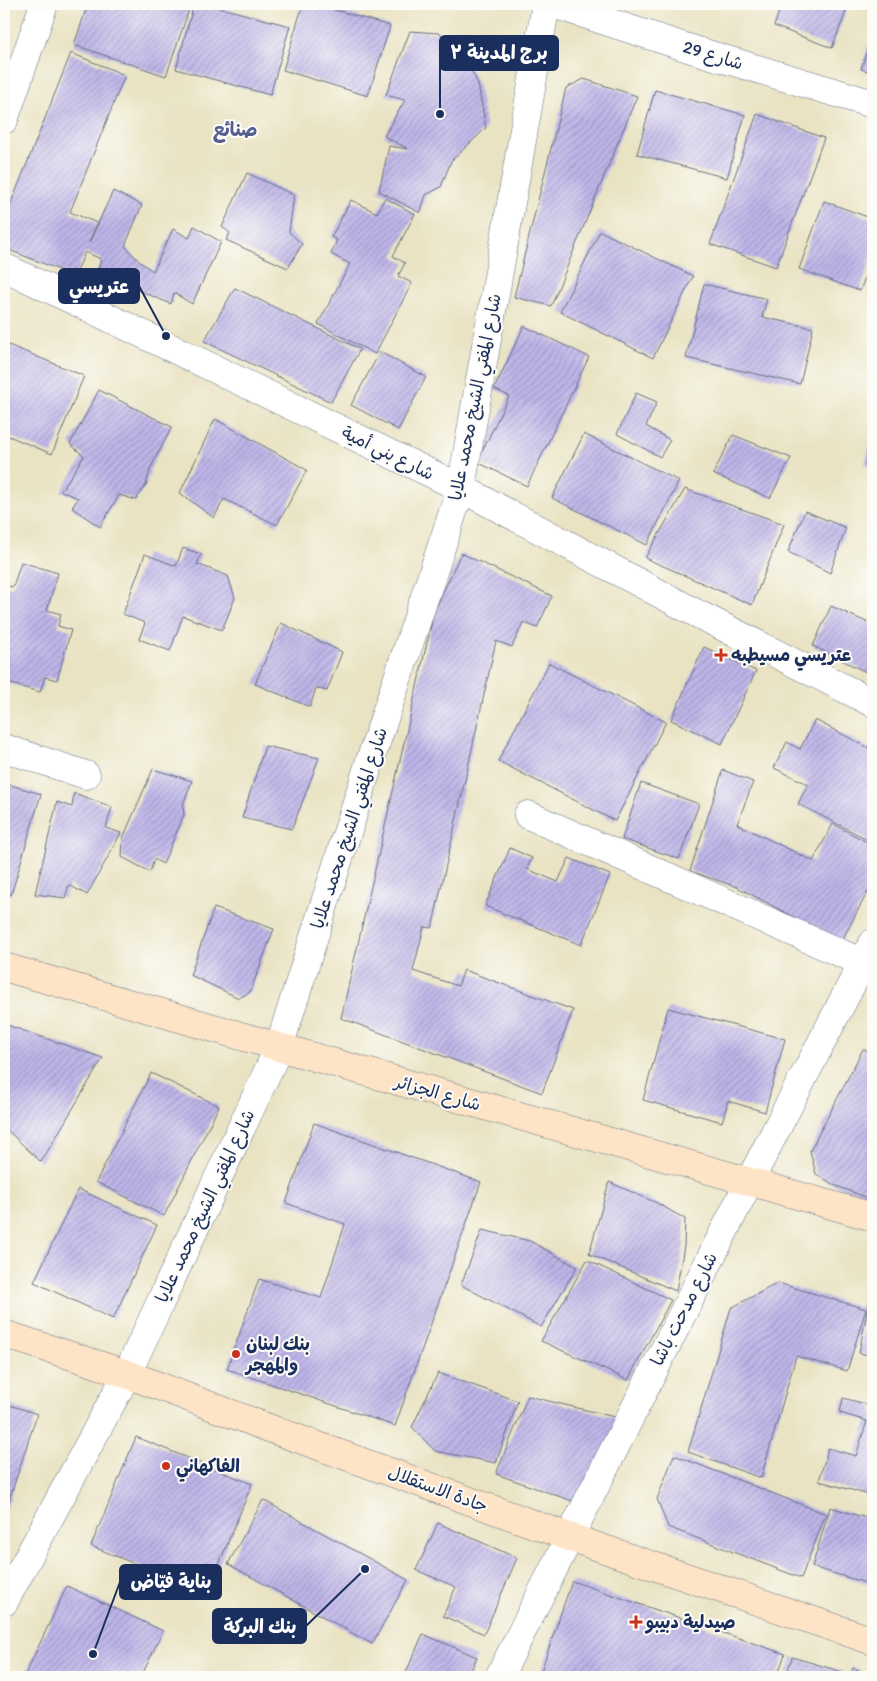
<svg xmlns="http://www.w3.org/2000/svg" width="877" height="1681" font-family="Itim,'Playpen Sans Arabic',sans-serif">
  <defs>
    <pattern id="building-hatch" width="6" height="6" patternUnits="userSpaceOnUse" patternTransform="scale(1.25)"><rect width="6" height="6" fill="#bfb6e9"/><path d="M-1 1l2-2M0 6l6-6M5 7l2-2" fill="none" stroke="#9a94c0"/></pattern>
  </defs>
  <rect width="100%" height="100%" fill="#fdfcf7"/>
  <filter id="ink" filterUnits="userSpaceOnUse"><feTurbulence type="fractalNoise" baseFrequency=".02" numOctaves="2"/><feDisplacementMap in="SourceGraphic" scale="10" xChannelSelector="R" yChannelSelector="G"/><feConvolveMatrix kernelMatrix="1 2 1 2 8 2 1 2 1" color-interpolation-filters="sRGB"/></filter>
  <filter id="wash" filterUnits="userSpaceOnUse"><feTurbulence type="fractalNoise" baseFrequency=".0096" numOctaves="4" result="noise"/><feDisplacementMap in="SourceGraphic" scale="20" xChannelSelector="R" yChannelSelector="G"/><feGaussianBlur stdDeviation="1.12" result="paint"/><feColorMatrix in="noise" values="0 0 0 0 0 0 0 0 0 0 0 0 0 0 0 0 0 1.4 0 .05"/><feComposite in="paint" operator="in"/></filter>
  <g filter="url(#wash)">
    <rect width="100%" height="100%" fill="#e9e3c3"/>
    <g id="blocks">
      <g fill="url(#building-hatch)">
        <polygon points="88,4 191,4 166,76 74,45"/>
        <polygon points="194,4 206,4 290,26 270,95 176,69"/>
        <polygon points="303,4 315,4 390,26 368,96 283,70"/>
        <polygon points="782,4 849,4 832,48 774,26"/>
        <polygon points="410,31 438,33 457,41 478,84 486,128 451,161 441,187 426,195 420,213 379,191 389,146 408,149 384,136 405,100 386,95"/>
        <polygon points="873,32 873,73 861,69"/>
        <polygon points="71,53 125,75 70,212 97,223 89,243 113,191 142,205 125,246 140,262 153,271 173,229 189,238 194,226 221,242 192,304 174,293 171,304 97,273 101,259 85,252 75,276 4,248 4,221"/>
        <polygon points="584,79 637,96 551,306 514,297 566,88"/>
        <polygon points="655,90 745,115 727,178 637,154"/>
        <polygon points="757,114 824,138 776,267 710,244"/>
        <polygon points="247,173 294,195 289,232 302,244 288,268 226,240 230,233 222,227"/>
        <polygon points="385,198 415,214 393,256 405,263 398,276 412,283 375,354 318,324 350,264 331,254 337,240 331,237 351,200 377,213"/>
        <polygon points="824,201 873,219 873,255 860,291 799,269"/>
        <polygon points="600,231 693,276 653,358 560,312"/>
        <polygon points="704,284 767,299 762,317 813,328 800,384 686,358"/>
        <polygon points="235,288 360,349 331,402 204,341"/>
        <polygon points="524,326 589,357 527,486 477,462 509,396 494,389"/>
        <polygon points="4,343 84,376 52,454 4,434"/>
        <polygon points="380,352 426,377 398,430 351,405"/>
        <polygon points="99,390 172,427 151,467 146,485 136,500 119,495 100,527 72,508 78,498 61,491 84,456 70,444"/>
        <polygon points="636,393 657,402 646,426 670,440 660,457 617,434"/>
        <polygon points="215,419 307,470 277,525 224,499 214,518 180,493"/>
        <polygon points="584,434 679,481 647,545 552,498"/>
        <polygon points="873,434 873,468 865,465"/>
        <polygon points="733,435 791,458 770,498 713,474"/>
        <polygon points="685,489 784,524 752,605 645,558"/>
        <polygon points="805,511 846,528 830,573 788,552"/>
        <polygon points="183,548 201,554 197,564 228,576 235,598 222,630 183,616 170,651 139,639 145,623 123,614 145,554 176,566"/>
        <polygon points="461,553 552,596 537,628 523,622 512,647 496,641 432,928 424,927 413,971 458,986 464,970 573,1010 542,1093 341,1018 434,612"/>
        <polygon points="21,562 58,573 47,610 61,614 58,626 71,630 57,680 45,677 40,692 4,682 4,585 13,587"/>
        <polygon points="831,606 873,625 873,669 870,674 813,646"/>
        <polygon points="281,623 342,652 327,691 316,688 310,707 255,684"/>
        <polygon points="704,647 756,671 722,744 671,720"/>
        <polygon points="549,663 666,722 615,821 498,761"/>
        <polygon points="815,720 873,750 873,842 798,804 808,784 774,768 787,742 800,749"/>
        <polygon points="265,746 319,758 292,829 242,818"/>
        <polygon points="153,769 192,781 183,805 184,815 163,864 154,859 150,872 122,857 123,838"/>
        <polygon points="723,770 753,782 737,824 813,861 833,824 873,845 873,882 841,942 737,887 690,871"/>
        <polygon points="4,783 41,794 11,895 4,892"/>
        <polygon points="641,783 699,804 679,859 622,839"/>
        <polygon points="74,793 112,807 106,828 121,833 87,895 69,885 65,898 35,894 57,802 72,807"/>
        <polygon points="510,848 532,858 527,869 558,882 569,858 610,875 581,945 485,906"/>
        <polygon points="214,908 274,929 250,992 239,998 190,975"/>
        <polygon points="668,1008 785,1039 765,1112 728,1101 722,1122 643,1100"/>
        <polygon points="4,1024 103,1058 41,1162 4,1127"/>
        <polygon points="863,1049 873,1053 873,1200 834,1185 816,1174 810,1151"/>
        <polygon points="151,1073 219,1106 164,1216 96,1182"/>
        <polygon points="314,1123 481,1182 395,1426 227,1369 259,1279 321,1298 345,1224 286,1203"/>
        <polygon points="609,1182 657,1203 685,1219 684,1246 676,1291 589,1254"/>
        <polygon points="78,1189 157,1225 113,1319 34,1282"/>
        <polygon points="482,1230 530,1241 577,1267 541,1327 461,1285"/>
        <polygon points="587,1260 671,1300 628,1380 541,1341"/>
        <polygon points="778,1283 866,1309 847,1371 796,1356 761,1478 688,1452 731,1308"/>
        <polygon points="872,1285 873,1285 873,1356 859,1353"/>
        <polygon points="438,1373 518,1401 496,1463 435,1451 412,1427"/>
        <polygon points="528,1396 623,1419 581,1504 496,1474"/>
        <polygon points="843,1398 873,1406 873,1496 819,1481 828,1448 856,1456 867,1421 840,1413"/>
        <polygon points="4,1403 37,1414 4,1516"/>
        <polygon points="136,1437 252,1484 207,1593 91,1546"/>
        <polygon points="674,1455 826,1514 801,1578 668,1527 657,1499"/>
        <polygon points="263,1500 408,1580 372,1644 228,1564"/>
        <polygon points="830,1507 873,1520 873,1585 812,1567"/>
        <polygon points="438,1523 517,1558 484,1634 443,1616 456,1587 416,1570"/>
        <polygon points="572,1581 785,1654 777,1677 539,1677"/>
        <polygon points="67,1586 163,1631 141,1677 24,1677"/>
        <polygon points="423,1634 477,1657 468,1677 404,1677"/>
        <polygon points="792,1657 843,1672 842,1677 786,1677"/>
        <polygon points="853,1668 873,1676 873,1677 850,1677"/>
      </g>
    </g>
  </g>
  <g filter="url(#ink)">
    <use href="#blocks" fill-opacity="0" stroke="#636e81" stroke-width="1"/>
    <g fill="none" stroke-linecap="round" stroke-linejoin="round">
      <g stroke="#636e81" stroke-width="29">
        <g id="minor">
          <polyline points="553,4 688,48 873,104"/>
          <polyline points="4,120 44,4"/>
          <polyline points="4,267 461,488 696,613 873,703"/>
          <polyline points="4,748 86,775"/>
          <polyline points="528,815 863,963"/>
          <polyline points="4,1602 127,1374 279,1047 368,767 461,488 546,4"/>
          <polyline points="499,1677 749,1182 873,943"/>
        </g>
      </g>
      <g stroke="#636e81" stroke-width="29">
        <g id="secondary">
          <polyline points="4,967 279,1047 873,1217"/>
          <polyline points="4,1334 127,1374 266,1427 569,1537 873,1641"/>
        </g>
      </g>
      <use href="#minor" stroke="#fff" stroke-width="28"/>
      <use href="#secondary" stroke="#fee4c6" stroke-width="28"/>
    </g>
  </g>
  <g fill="#c8321e" stroke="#fdfcf7" stroke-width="2">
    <path d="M718.5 647.5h5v5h5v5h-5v5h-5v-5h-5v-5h5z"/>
    <circle cx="236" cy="1354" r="5"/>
    <circle cx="166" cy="1466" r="5"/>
    <path d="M633.5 1614.5h5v5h5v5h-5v5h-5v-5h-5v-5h5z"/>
  </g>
  <g text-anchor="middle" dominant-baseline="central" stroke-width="4" stroke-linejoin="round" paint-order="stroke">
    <g font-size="18" fill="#1b2f5e" stroke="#fdfcf7">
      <text transform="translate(713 55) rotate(17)">شارع 29</text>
      <text transform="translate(475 397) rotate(-79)">شارع المفتي الشيخ محمد علايا</text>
      <text transform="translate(388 453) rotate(26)">شارع بني أمية</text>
      <text transform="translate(349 828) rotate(-72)">شارع المفتي الشيخ محمد علايا</text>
      <text transform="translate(438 1093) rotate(16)">شارع الجزائر</text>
      <text transform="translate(205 1206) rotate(-65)">شارع المفتي الشيخ محمد علايا</text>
      <text transform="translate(684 1309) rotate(-63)">شارع مدحت باشا</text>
      <text transform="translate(438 1489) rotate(20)">جادة الاستقلال</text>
    </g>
    <g font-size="18" font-weight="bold" fill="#1b2f5e" stroke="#fdfcf7" text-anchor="start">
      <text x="731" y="655">عتريسي مسيطبه</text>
      <text x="246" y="1344">بنك لبنان<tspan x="246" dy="21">والمهجر</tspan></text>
      <text x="176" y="1466">الفاكهاني</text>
      <text x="646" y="1622">صيدلية دبيبو</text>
    </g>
    <g font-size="19" font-weight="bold" fill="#545e8f" stroke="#fdfcf7">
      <text x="235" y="129">صنائع</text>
    </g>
  </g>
  <path fill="none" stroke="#1b2f5e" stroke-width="2" d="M440 114L440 53M166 336L139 286M93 1654L120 1582M365 1569L306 1626"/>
  <g fill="#1b2f5e" stroke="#fdfcf7" stroke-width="2">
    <circle cx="440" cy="114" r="5"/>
    <circle cx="166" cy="336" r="5"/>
    <circle cx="93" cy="1654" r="5"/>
    <circle cx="365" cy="1569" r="5"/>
  </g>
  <g fill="#1b2f5e" stroke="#1b2f5e" stroke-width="2">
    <rect x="440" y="36" width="118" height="34" rx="5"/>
    <rect x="59" y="269" width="80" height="34" rx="5"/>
    <rect x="120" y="1565" width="101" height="34" rx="5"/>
    <rect x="213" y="1609" width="93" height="34" rx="5"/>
  </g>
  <g font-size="19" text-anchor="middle" font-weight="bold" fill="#fff">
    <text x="499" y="59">برج المدينة ٣</text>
    <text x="99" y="293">عتريسي</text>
    <text x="171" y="1588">بناية فيّاض</text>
    <text x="260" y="1633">بنك البركة</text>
  </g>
  <rect width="877" height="1681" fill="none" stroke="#fdfcf7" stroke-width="20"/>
</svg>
